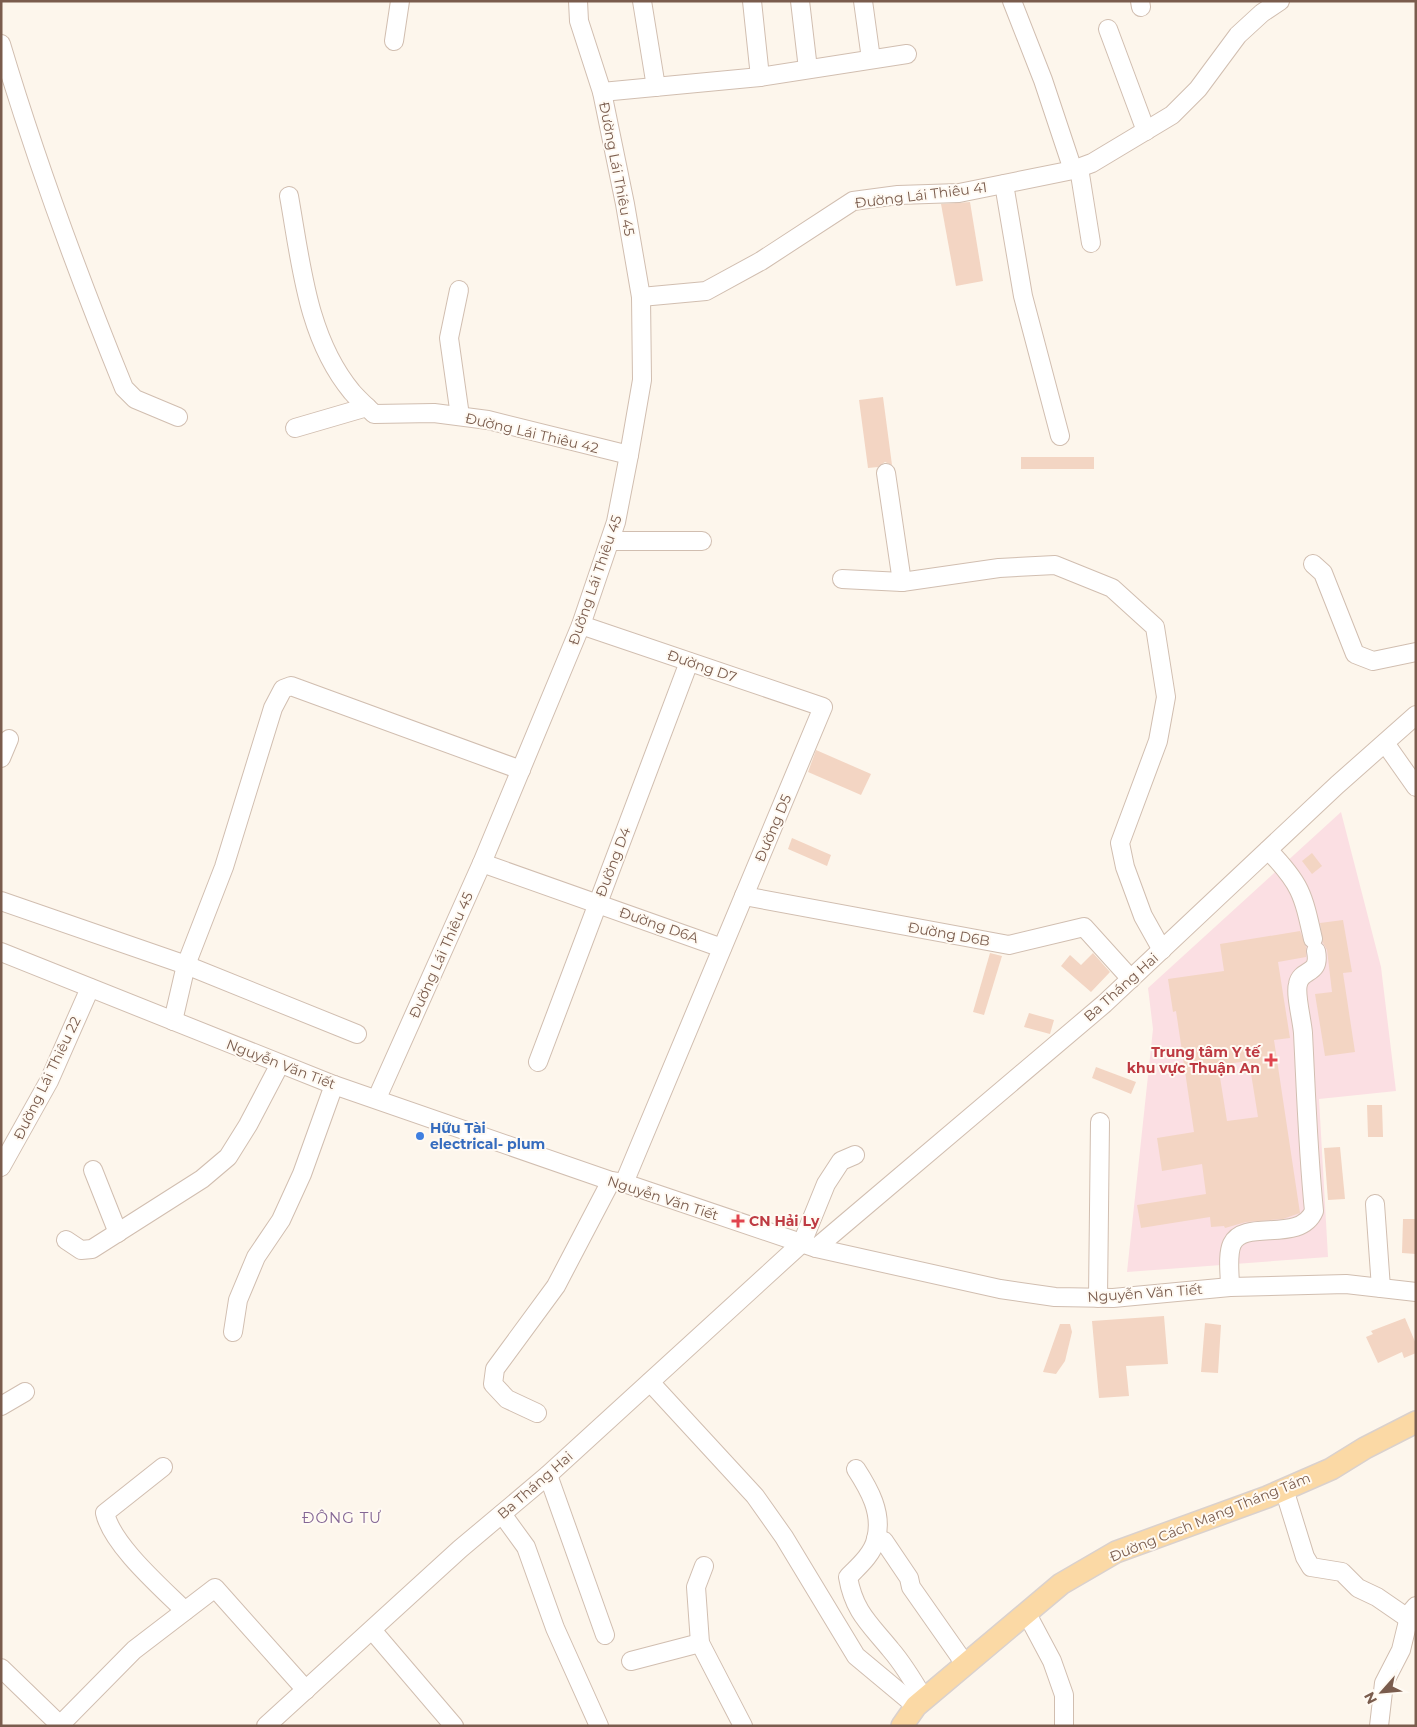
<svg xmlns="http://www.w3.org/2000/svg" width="1417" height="1727" font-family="Montserrat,sans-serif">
  <rect width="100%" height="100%" fill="#fdf6ec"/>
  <polygon fill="#fbdfe3" points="1341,812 1381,967 1396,1091 1319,1099 1328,1257 1127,1272 1153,1029 1148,988"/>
  <g fill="#f3d5c3" fill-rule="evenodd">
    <polygon points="970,202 983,281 956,286 941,204"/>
    <polygon points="883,397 892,465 885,462 878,467 868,468 859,400"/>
    <rect x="1021" y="457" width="73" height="12"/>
    <polygon points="816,750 871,774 861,795 808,772"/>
    <polygon points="792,838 831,855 827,866 788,849"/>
    <polygon points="1312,853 1322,866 1312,874 1302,861"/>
    <polygon points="1343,920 1352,972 1343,973 1355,1052 1325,1056 1315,994 1332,992 1327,950 1323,943 1320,923"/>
    <path d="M1300,931L1306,947V957L1278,962L1290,1038L1274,1040L1300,1213L1283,1219L1246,1222L1225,1228L1224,1226L1211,1227L1210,1217L1141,1228L1137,1205L1206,1194L1202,1164L1162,1171L1157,1138L1194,1132L1176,1011L1173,1012L1168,979L1224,971L1220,944ZM1249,1061L1258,1117L1227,1121L1218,1065Z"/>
    <polygon points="990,953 1002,956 984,1015 973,1012"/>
    <polygon points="1093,953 1110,972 1091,992 1061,966 1070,955 1081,965"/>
    <polygon points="1029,1013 1054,1020 1050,1034 1024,1027"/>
    <polygon points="1096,1067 1136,1082 1131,1094 1092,1078"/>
    <polygon points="1367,1105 1382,1105 1383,1137 1368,1137"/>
    <polygon points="1340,1147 1345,1199 1328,1200 1324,1148"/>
    <polygon points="1403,1219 1416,1219 1416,1254 1402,1253"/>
    <polygon points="1164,1316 1168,1364 1126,1366 1129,1396 1099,1398 1092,1321"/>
    <polygon points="1405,1318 1416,1344 1416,1353 1404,1358 1402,1352 1378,1363 1366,1337 1373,1334 1371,1331"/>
    <polygon points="1205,1323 1221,1325 1218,1373 1201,1372"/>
    <polygon points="1060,1324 1070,1324 1072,1332 1065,1361 1056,1374 1043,1372"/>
  </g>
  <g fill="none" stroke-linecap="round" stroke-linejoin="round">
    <g stroke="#d1beb0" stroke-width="20">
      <g id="minor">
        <polyline points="642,1 656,87"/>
        <polyline points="752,1 760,77"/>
        <polyline points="800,1 808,69"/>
        <polyline points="863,1 871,59"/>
        <polyline points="1012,1 1043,80 1073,170"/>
        <polyline points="1140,1 1141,7"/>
        <polyline points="1108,29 1146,131"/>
        <polyline points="394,41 400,1"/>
        <path d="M1,44C36,161 78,275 124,388L135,399L178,417"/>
        <polyline points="602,92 760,77 907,54"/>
        <polyline points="1079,168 1091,243"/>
        <polyline points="1004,184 1023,296 1060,436"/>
        <path d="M289,196C301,263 307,338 352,392C359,400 367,407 374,414L434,413L488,420L629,455"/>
        <polyline points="459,290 449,338 460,416"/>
        <polyline points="641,297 706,291 761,261 853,201 898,195 959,193 1073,170 1092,163 1172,115 1198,89 1238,35 1262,13 1280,1"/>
        <polyline points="295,428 367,407"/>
        <polyline points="886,473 902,582"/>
        <polyline points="610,541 702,541"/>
        <polyline points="1313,564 1323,573 1355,654 1373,661 1416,652"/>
        <polyline points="842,579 902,582 999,568 1055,565 1112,588 1155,627 1166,697 1158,741 1120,843 1125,867 1143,916 1162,950"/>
        <polyline points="581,625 823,707 624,1183"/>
        <polyline points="1385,743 1416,787"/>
        <polyline points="1,758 9,739"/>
        <path d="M1268,850C1301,884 1303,894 1313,939"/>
        <polyline points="482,863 722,948"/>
        <polyline points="744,896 1009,945 1084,927 1131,979"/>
        <polyline points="1,901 186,965 357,1034"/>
        <polyline points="1,952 334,1085 611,1181 624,1183 816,1248 1000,1289 1055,1297 1113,1298 1230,1287 1346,1284 1416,1292"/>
        <polyline points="173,1021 186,965 224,867 273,708 283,689 291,686 521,770"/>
        <polyline points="538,1062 689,662"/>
        <polyline points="377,1098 482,863 581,625 616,522 629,455 642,380 641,297 625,204 602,92 579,21 578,1"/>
        <polyline points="1,1167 49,1081 90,988"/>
        <polyline points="93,1170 118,1233"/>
        <polyline points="1375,1204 1381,1288"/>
        <polyline points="66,1240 81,1250 92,1249 202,1179 228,1157 248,1125 280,1064"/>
        <polyline points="816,1248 1104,1004 1337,785 1416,715"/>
        <path d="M1230,1287C1230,1275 1227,1255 1232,1244C1244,1218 1300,1244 1314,1211C1308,1152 1306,1092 1303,1033C1302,1020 1295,994 1298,984C1301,968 1321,976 1316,951"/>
        <polyline points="1098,1298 1100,1122"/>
        <polyline points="233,1332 238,1300 256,1257 281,1220 302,1174 334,1085"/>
        <polyline points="650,1382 755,1496 784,1537 856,1656 916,1706"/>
        <polyline points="1,1406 25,1392"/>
        <polyline points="537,1413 507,1399 493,1384 495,1369 556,1286 611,1181"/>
        <path d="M163,1467L105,1513C112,1545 162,1588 185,1611"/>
        <path d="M856,1469C869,1489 883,1513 876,1539C873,1554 858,1567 848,1577C854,1612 870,1624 891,1650C904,1665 914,1682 924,1699"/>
        <polyline points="548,1475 605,1635"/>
        <polyline points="1284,1489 1305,1557 1311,1567 1342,1572 1358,1588 1377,1597 1409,1619"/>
        <polyline points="502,1514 526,1547 555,1628 599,1726"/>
        <polyline points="876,1539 884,1541 909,1578 911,1587 965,1664"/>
        <polyline points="704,1566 696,1587 700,1643 743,1726"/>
        <polyline points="1027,1614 1052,1661 1064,1695 1064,1726"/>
        <polyline points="372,1630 454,1726"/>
        <polyline points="631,1661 700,1643"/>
        <polyline points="1,1668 61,1726"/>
        <polyline points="60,1725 134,1650 215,1588 306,1690"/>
        <polyline points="266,1726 460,1549 548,1475 802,1243 826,1184 841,1161 855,1155"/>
        <polyline points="1379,1726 1384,1683 1401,1650 1410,1613 1416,1606"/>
      </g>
    </g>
    <g stroke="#dad1cd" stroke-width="24">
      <polyline id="major" points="902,1726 916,1706 1061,1584 1116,1552 1267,1497 1331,1469 1365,1448 1416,1422"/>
    </g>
    <use href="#minor" stroke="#fff" stroke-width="18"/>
    <use href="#major" stroke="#fbd9a5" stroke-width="21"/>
  </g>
  <g fill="#e0444e" stroke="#fffaf3" stroke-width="2">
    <path d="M1268.5 1052.5h5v5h5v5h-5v5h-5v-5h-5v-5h5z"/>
    <path d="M735.5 1213.5h5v5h5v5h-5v5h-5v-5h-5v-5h5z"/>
  </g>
  <circle fill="#3f7fe0" stroke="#fffaf3" stroke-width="2" cx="420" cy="1136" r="5"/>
  <g text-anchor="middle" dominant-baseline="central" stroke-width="4" stroke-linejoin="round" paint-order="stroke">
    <g font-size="14" fill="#7a5c4d" stroke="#fffaf3">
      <text transform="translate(617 169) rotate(79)">Đường Lái Thiêu 45</text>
      <text transform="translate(921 195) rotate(-7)">Đường Lái Thiêu 41</text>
      <text transform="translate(532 433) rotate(13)">Đường Lái Thiêu 42</text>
      <text transform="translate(595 580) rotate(-71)">Đường Lái Thiêu 45</text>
      <text transform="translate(702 666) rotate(19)">Đường D7</text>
      <text transform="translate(773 828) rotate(-67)">Đường D5</text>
      <text transform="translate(613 862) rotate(-69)">Đường D4</text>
      <text transform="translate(659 925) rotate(19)">Đường D6A</text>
      <text transform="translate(949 934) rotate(10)">Đường D6B</text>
      <text transform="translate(441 955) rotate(-66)">Đường Lái Thiêu 45</text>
      <text transform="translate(1121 987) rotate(-42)">Ba Tháng Hai</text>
      <text transform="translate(281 1064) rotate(21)">Nguyễn Văn Tiết</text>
      <text transform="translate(47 1078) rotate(-64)">Đường Lái Thiêu 22</text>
      <text transform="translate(663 1198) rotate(18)">Nguyễn Văn Tiết</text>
      <text transform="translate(1145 1293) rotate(-4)">Nguyễn Văn Tiết</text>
      <text transform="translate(535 1485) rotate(-41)">Ba Tháng Hai</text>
      <text transform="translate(1210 1517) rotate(-22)">Đường Cách Mạng Tháng Tám</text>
    </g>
    <g font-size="14" font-weight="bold" fill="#be3a42" stroke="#fffaf3" text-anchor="end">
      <text x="1260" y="1052">Trung tâm Y tế<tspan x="1260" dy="16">khu vực Thuận An</tspan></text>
      <text x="749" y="1221" text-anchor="start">CN Hải Ly</text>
    </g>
    <g font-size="14" font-weight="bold" fill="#366cbe" stroke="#fffaf3" text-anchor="start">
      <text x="430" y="1128">Hữu Tài<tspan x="430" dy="16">electrical- plum</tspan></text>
    </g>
    <g font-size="15" letter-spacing="1" fill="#846695" stroke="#fffaf3">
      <text x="342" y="1517">ĐÔNG TƯ</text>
    </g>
  </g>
  <rect width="1417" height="1727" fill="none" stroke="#7a5c4d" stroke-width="5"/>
  <g transform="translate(1382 1692) rotate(243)" stroke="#fffaf3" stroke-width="4" paint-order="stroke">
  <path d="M0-4L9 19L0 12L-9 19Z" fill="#7a5c4d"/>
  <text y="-8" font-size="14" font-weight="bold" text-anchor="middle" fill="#7a5c4d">N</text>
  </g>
</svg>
